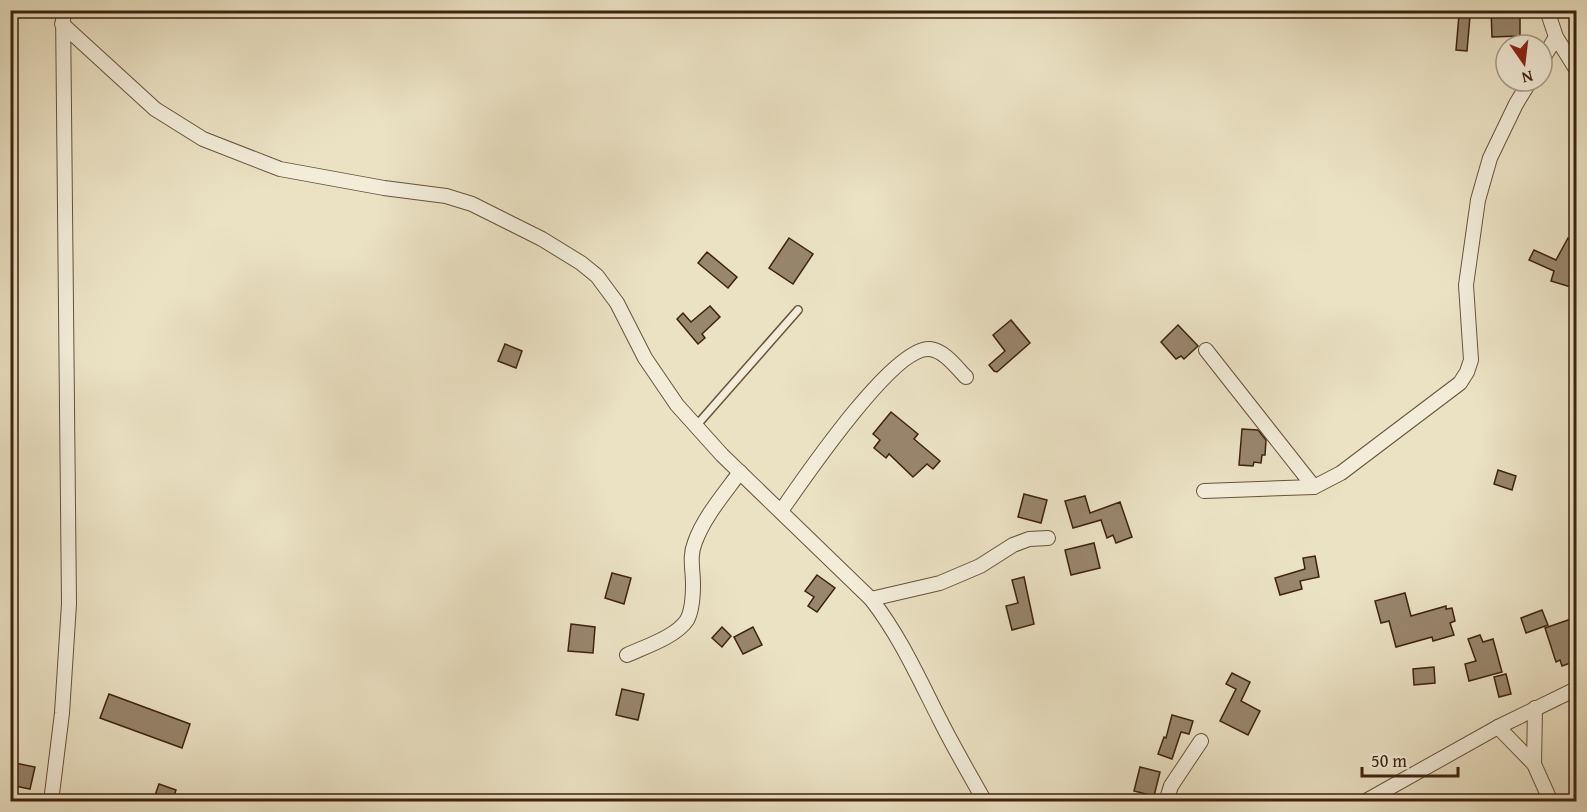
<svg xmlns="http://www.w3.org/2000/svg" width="1587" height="812" font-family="'Gentium Book Plus',serif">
  <rect width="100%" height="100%" fill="#ebe2c4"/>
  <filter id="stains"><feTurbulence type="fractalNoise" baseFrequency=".00333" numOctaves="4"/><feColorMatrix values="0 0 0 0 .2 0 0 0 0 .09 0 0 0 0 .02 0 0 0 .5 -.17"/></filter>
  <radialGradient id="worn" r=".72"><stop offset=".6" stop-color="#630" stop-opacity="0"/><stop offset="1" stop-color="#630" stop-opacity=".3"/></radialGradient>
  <g fill="#98866d" stroke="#3e220f" stroke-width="1.5">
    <polygon points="1491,10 1515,10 1515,16 1520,15 1520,36 1492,37"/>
    <polygon points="1459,15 1470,16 1467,51 1456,50"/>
    <polygon points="789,238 813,254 793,284 769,268"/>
    <polygon points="1568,238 1576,243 1576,280 1574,288 1551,281 1554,271 1529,260 1534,250 1556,260"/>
    <polygon points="707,252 737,277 728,288 698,263"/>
    <polygon points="710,306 720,317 702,334 705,338 698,344 677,319 683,313 691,322"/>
    <polygon points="1011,320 1030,343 997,372 994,371 989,365 1005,351 993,335"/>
    <polygon points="1178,325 1198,346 1184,359 1181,356 1176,359 1161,342"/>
    <polygon points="505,344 522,351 516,368 498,361"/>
    <polygon points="891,412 918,434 914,439 940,461 933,469 927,464 913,477 889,454 886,458 874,448 880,440 873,434"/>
    <polygon points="1242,429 1258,430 1266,440 1265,455 1262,455 1261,463 1254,462 1253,466 1239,465"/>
    <polygon points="1498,470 1516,476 1512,490 1494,484"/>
    <polygon points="1024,494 1047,500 1041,523 1018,517"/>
    <polygon points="1085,496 1090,513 1120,502 1132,537 1116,543 1113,535 1107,538 1101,520 1073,528 1065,501"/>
    <polygon points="1094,543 1100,568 1071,575 1065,550"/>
    <polygon points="1315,556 1319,577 1300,581 1302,589 1280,595 1275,578 1305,569 1303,558"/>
    <polygon points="612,573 631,578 624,604 605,598"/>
    <polygon points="817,575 835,588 817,612 808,606 814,597 805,591"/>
    <polygon points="1024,577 1034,624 1012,630 1006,606 1018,603 1012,580"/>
    <polygon points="1405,593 1411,616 1446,606 1446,609 1452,608 1455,621 1450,623 1454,635 1433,641 1432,637 1396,647 1389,621 1381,623 1375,601"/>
    <polygon points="1542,610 1548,625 1526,633 1521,618"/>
    <polygon points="1571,619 1576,636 1576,661 1562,666 1560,660 1556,662 1545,628"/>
    <polygon points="571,624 595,627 593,653 568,651"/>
    <polygon points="722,627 731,636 722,647 712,638"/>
    <polygon points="753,627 762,645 743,654 734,637"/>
    <polygon points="1480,635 1483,642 1493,639 1502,672 1469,681 1465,664 1476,661 1468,639"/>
    <polygon points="1434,667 1435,683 1414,685 1413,669"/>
    <polygon points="1232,673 1250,682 1241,701 1260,711 1248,735 1220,721 1236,689 1226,684"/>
    <polygon points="1506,674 1511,694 1499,697 1494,677"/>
    <polygon points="622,689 644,694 638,720 616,715"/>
    <polygon points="109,694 190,724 182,748 100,718"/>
    <polygon points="1172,715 1193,721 1189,734 1181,732 1172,759 1158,754 1164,737 1166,738"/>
    <polygon points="10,762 35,767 30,789 10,785"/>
    <polygon points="1140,767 1160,772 1154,796 1134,791"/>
    <polygon points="159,784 176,790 172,801 153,801"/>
  </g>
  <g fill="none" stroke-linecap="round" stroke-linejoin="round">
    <g stroke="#69523c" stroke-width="10">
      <polyline id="lane" points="696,426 798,310"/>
    </g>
    <g stroke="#69523c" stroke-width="16">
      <g id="street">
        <polyline points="1547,10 1556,37 1576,69"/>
        <path d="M62,24L155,109L203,139L280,169L384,188L446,196L472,204L542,239L581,263L597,276L617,303L645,358L677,405L722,455L871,599C900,636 919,679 940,720C954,748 970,775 985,802"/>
        <polyline points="1542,60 1556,37"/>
        <polyline points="1206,350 1314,487"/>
        <polyline points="1204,491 1314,487 1341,473 1460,383 1467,372 1471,360 1466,285 1478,200 1490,158 1516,104 1530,81"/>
        <path d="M781,511C802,481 894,345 930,349C945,351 956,367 966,377"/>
        <polyline points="871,599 940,583 980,566 1013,545 1029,539 1048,538"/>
        <path d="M627,655C644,647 676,637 687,620C692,611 693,594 693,584C693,569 689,557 695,542C704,517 724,494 740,472"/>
        <polyline points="1498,727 1534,764 1551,802"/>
        <polyline points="1534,764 1535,708"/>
        <polyline points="51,802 62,713 69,604 63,10"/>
        <polyline points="1166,802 1171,786 1201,741"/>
        <polyline points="1364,802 1498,727 1576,689"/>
      </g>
    </g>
    <use href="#lane" stroke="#f2ecd9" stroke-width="7"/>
    <use href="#street" stroke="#f2ecd9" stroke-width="14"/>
  </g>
  <rect width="1587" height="812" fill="none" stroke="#ebe2c4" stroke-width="36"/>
  <rect x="12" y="12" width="1563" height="788" fill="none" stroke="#3e220f" stroke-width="3"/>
  <rect x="18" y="18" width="1551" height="776" fill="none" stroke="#3e220f" stroke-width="1.5"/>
  <g transform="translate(1524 63) rotate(166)"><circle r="28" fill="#f2ecd9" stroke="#aa9b88" stroke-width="1.5"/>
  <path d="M0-4.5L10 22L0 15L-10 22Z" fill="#8f2418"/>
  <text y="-9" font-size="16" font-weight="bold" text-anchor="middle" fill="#3e220f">N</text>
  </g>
  <path d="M1362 767v9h96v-9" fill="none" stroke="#3e220f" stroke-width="3"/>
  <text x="1371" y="767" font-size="18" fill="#3e220f" stroke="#f2ecd9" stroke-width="4.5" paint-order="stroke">50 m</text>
  <rect width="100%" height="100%" filter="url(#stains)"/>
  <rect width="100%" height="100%" fill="url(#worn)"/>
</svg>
